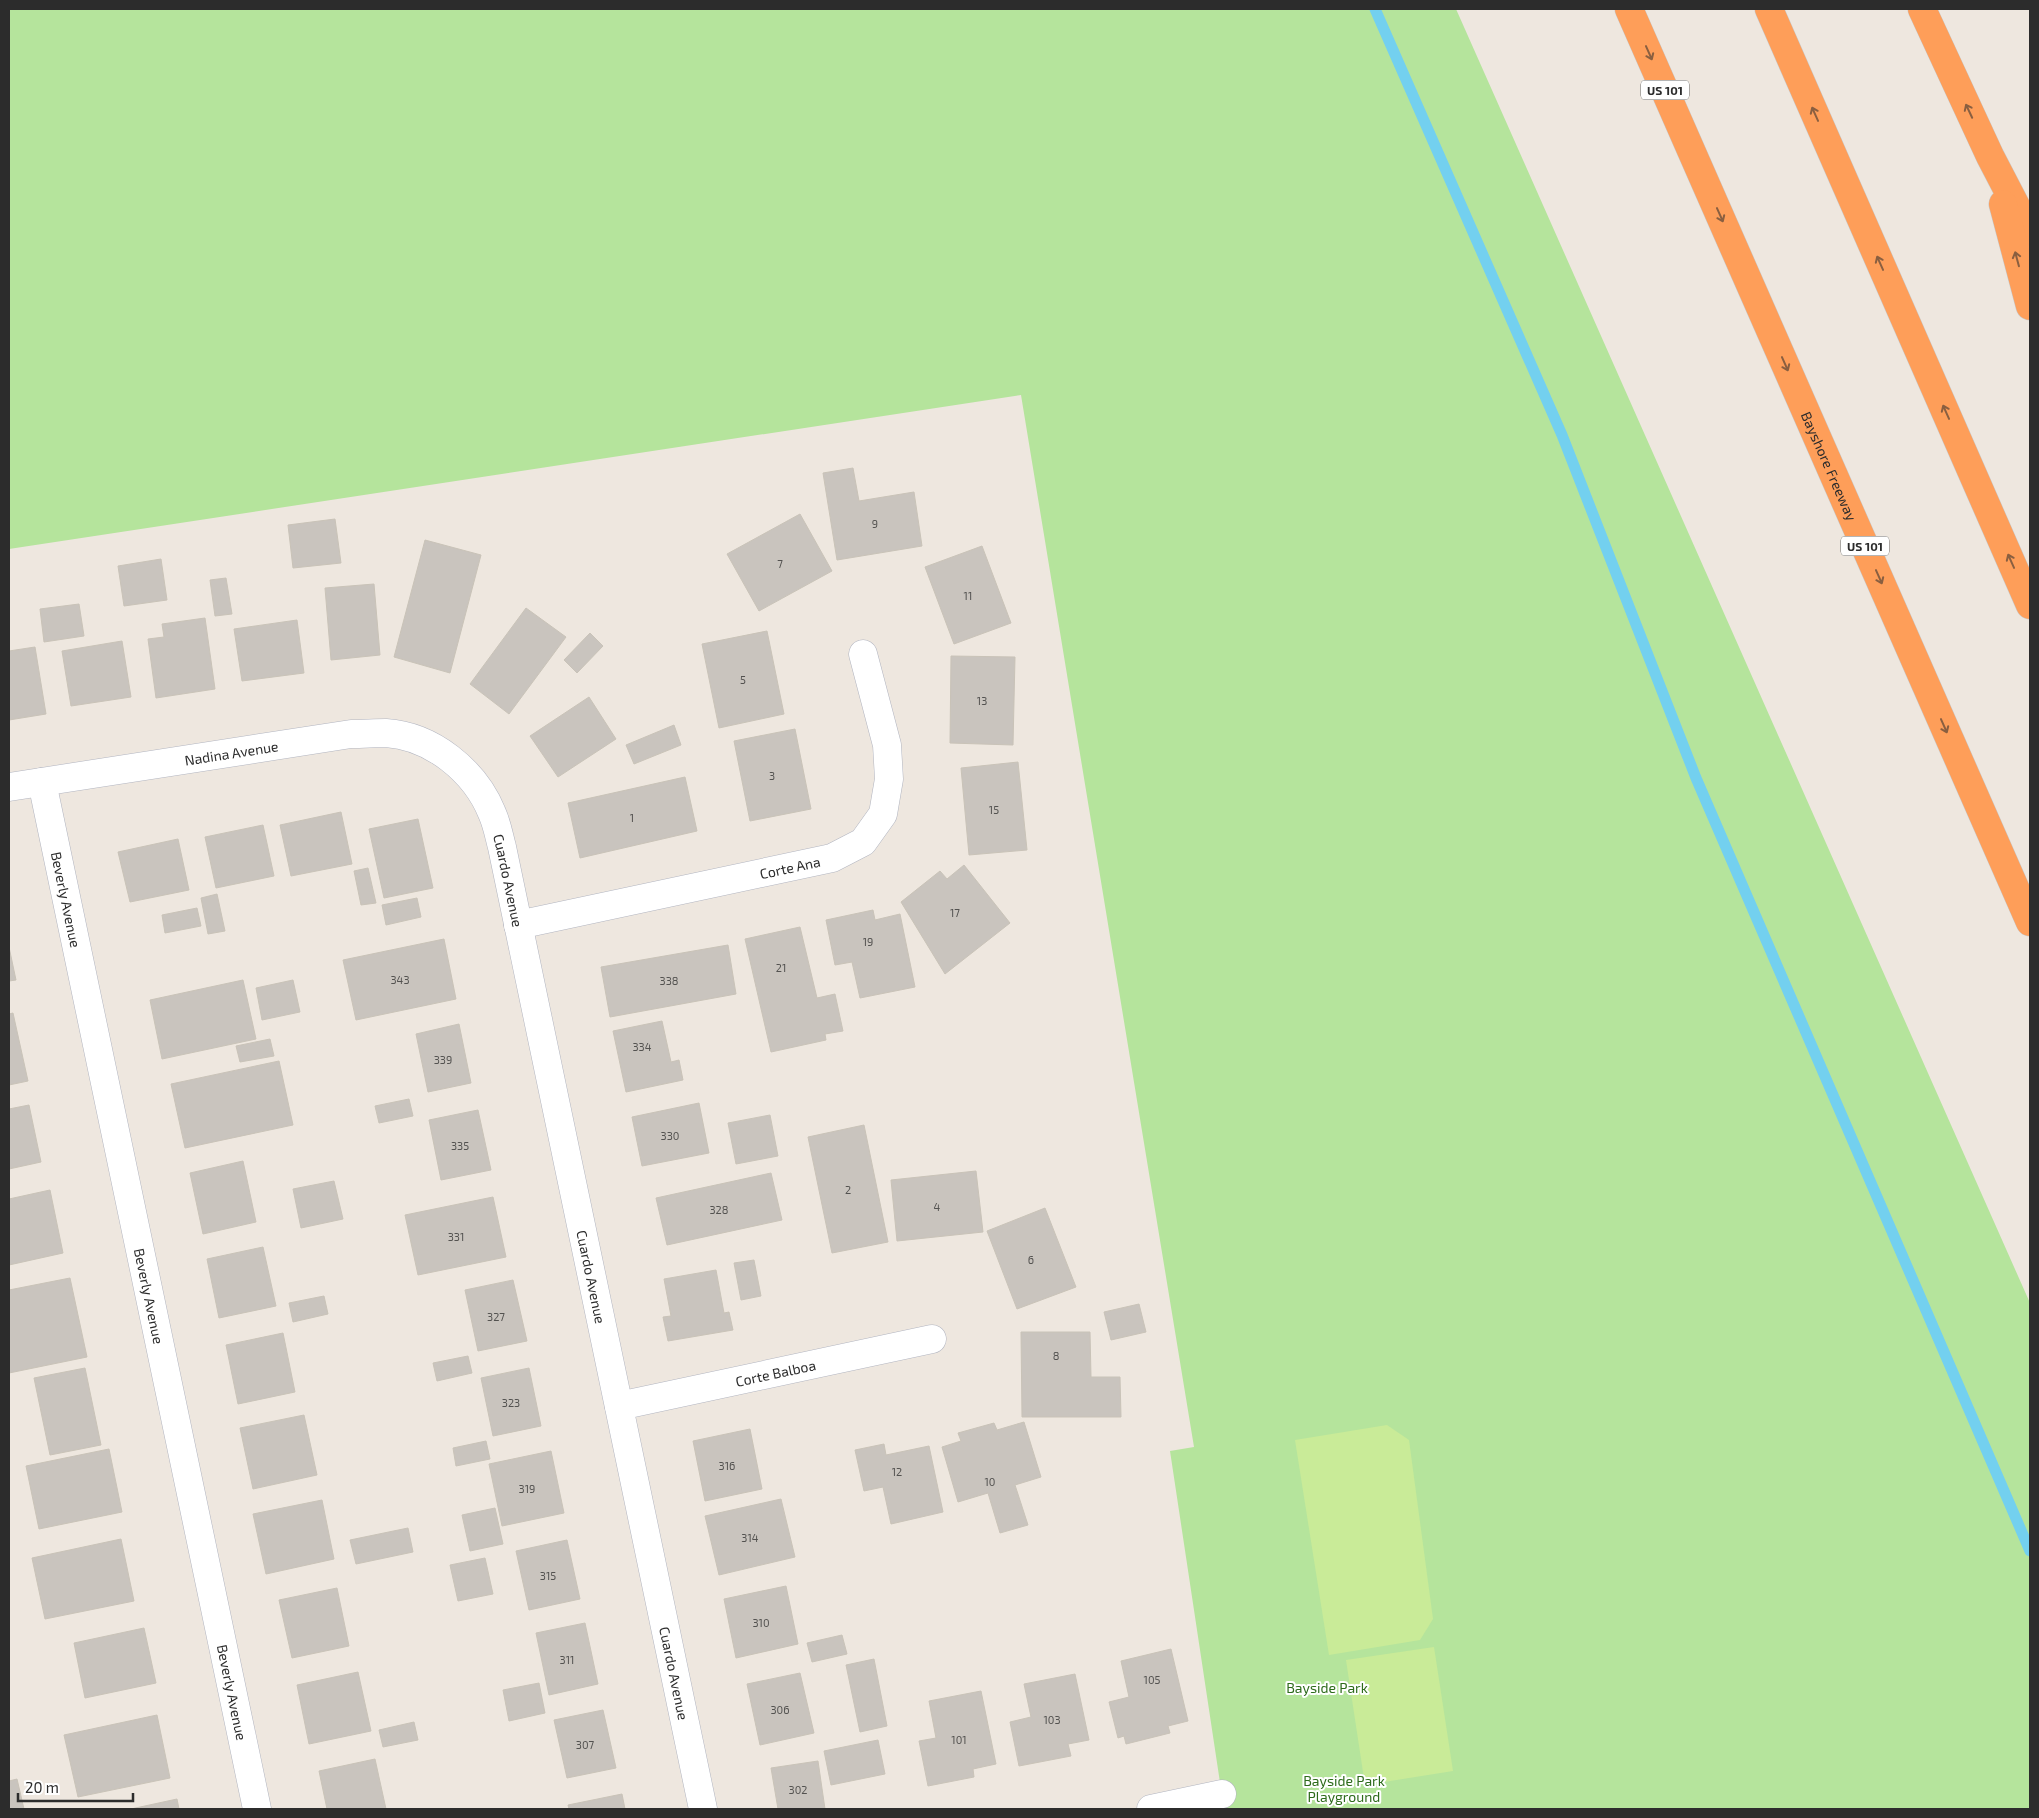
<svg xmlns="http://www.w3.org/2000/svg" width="2039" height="1818" font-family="'Exo 2',sans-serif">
  <rect width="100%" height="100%" fill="#eee7df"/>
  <polygon fill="#b5e49c" points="9,9 1456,9 2030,1303 2030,1809 1224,1809 1170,1451 1194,1447 1021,395 9,549"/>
  <g fill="#c9eb98">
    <polygon points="1387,1425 1409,1440 1433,1619 1420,1640 1329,1655 1295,1440"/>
    <polygon points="1434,1647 1453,1771 1365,1785 1346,1660"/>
  </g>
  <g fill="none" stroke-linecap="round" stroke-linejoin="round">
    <polyline stroke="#73d0ef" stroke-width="11" points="1375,9 1562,435 1696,778 2030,1551"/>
  </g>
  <g fill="#c9c4be" stroke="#c9c3b8">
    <polygon points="853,468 859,501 914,492 922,546 837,560 823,473"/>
    <polygon points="800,514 832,571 759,611 727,554"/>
    <polygon points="335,519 341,563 293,568 288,525"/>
    <polygon points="425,540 481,555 450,673 394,657"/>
    <polygon points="982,546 1011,623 954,644 925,567"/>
    <polygon points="161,559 167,600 124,606 118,566"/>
    <polygon points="226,578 232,614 215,616 210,580"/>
    <polygon points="374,584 380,655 331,660 325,588"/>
    <polygon points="79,604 84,636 44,642 40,609"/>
    <polygon points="526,608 566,637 509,714 470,684"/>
    <polygon points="205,618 215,689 156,698 148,639 164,637 162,624"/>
    <polygon points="297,620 304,673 242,681 234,629"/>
    <polygon points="767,631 784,714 719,728 702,644"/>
    <polygon points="590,633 603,646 577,673 564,660"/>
    <polygon points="122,641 131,697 71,706 62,651"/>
    <polygon points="35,647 46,714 9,720 9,651"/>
    <polygon points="951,656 1015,657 1013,745 950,743"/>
    <polygon points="589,697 616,739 558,777 530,736"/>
    <polygon points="674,725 681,745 634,764 626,745"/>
    <polygon points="795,729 811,809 750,821 734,741"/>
    <polygon points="1018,762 1027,850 969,855 961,768"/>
    <polygon points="685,777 697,831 580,858 568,803"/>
    <polygon points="341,812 352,864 291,876 280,825"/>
    <polygon points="418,819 433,888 384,898 369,829"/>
    <polygon points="263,825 274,876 216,888 205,837"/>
    <polygon points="178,839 189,890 130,902 118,852"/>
    <polygon points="964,865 1010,923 945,974 901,902 940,871 947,879"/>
    <polygon points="368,868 376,903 361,905 354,871"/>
    <polygon points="217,894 225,931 208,934 201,898"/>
    <polygon points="417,898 421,917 386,925 382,905"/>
    <polygon points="197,908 201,926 165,933 162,915"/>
    <polygon points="873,910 875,920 900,914 915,987 860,998 852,962 835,965 826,920"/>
    <polygon points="800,927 817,998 835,994 843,1031 825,1034 826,1040 771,1052 745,939"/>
    <polygon points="444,939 456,999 356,1020 343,960"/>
    <polygon points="728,945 736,994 610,1017 601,967"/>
    <polygon points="9,947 16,980 9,981"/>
    <polygon points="243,980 256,1039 162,1059 150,1000"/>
    <polygon points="293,980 300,1012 262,1020 256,988"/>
    <polygon points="13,1013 28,1081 9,1085 9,1014"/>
    <polygon points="662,1021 671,1062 679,1060 683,1080 626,1092 613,1031"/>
    <polygon points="459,1024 471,1083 428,1092 416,1034"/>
    <polygon points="270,1039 274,1056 240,1062 236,1046"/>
    <polygon points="279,1061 293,1125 185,1148 171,1084"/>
    <polygon points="409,1099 413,1116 379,1123 375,1106"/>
    <polygon points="699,1103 709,1153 642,1166 632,1117"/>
    <polygon points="29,1105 41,1162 9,1169 9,1109"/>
    <polygon points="478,1110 491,1170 441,1180 429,1120"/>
    <polygon points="770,1115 778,1156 736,1164 728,1123"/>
    <polygon points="864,1125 888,1242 832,1253 808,1137"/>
    <polygon points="243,1161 256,1222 203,1234 190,1173"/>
    <polygon points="976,1171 983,1232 897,1241 891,1180"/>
    <polygon points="771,1173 782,1220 667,1245 656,1198"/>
    <polygon points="334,1181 343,1219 301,1228 293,1189"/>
    <polygon points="50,1190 63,1253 9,1265 9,1199"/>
    <polygon points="493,1197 506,1257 418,1275 405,1215"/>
    <polygon points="1045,1208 1076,1287 1017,1309 987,1231"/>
    <polygon points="263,1247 276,1306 219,1318 207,1259"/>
    <polygon points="754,1260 761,1296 741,1300 734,1263"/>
    <polygon points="716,1270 724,1313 729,1312 733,1330 668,1341 663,1317 671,1316 664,1279"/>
    <polygon points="70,1278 87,1357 9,1373 9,1290"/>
    <polygon points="513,1280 527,1341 478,1351 465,1290"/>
    <polygon points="324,1296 328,1314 293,1322 289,1303"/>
    <polygon points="1139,1304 1146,1332 1111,1340 1104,1312"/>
    <polygon points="1021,1332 1090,1332 1091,1377 1120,1377 1121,1417 1022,1417"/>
    <polygon points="283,1333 295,1392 238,1404 226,1345"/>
    <polygon points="468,1356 472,1373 437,1381 433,1363"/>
    <polygon points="85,1368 101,1445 50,1455 34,1378"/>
    <polygon points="529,1368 541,1426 493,1436 481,1378"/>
    <polygon points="304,1415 317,1475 253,1489 240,1428"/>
    <polygon points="1024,1422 1041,1477 1015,1485 1028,1525 1000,1533 988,1493 958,1502 942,1447 961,1441 958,1433 994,1423 997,1430"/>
    <polygon points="750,1429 762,1489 705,1501 693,1441"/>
    <polygon points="486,1441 490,1459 456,1466 453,1448"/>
    <polygon points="884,1444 886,1455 929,1446 943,1512 891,1524 883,1487 864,1491 855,1450"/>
    <polygon points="109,1449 122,1512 39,1529 26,1466"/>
    <polygon points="551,1451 564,1513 502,1526 489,1464"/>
    <polygon points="781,1499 795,1557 719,1575 705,1516"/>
    <polygon points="322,1500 334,1559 266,1574 253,1514"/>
    <polygon points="495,1508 503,1544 470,1551 462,1515"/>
    <polygon points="408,1528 413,1552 356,1564 350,1540"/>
    <polygon points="121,1539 134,1601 45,1619 32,1558"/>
    <polygon points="567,1540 580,1599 529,1610 516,1551"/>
    <polygon points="485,1558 493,1594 458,1601 450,1565"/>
    <polygon points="786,1586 798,1644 736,1658 724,1599"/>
    <polygon points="337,1588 349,1646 292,1658 279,1600"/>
    <polygon points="585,1623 598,1684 549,1695 536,1633"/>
    <polygon points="144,1628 156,1683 85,1698 74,1643"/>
    <polygon points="842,1635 847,1654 812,1662 807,1643"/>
    <polygon points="1171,1649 1188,1721 1168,1726 1170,1733 1126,1744 1124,1736 1118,1738 1109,1702 1129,1697 1121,1661"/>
    <polygon points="874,1659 887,1726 860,1732 846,1665"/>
    <polygon points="358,1672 371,1731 309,1744 297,1685"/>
    <polygon points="800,1673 814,1733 760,1745 747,1684"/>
    <polygon points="1075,1674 1089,1740 1068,1744 1071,1756 1019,1766 1010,1722 1031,1717 1024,1684"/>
    <polygon points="539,1683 545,1713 509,1721 503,1690"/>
    <polygon points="981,1691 996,1764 973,1769 974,1777 928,1786 919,1741 936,1738 929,1701"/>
    <polygon points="603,1710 616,1768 567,1778 554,1720"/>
    <polygon points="157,1715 170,1778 78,1797 64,1735"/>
    <polygon points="414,1722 418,1740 383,1747 379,1730"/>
    <polygon points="878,1740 885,1774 831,1785 824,1751"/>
    <polygon points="375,1759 386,1809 327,1809 319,1771"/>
    <polygon points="818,1761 825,1809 778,1809 771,1768"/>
    <polygon points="17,1779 24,1809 9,1809 9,1781"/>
    <polygon points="622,1794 625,1809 569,1809 568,1805"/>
    <polygon points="177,1799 179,1809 131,1809"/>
  </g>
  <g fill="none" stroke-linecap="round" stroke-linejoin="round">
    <g stroke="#b2b5c0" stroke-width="29">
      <g id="minor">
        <path id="s1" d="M42,782L257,1809"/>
        <path id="s2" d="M9,787L351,734C363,734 375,733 386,733C432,736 475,771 492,813C497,824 499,836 502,847L703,1809"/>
        <path id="s3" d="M518,925L832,858L863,842L883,814L889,779L887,745L863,654"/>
        <path id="s4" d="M619,1406L932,1339"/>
        <polyline points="1151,1809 1222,1794"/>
      </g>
    </g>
    <g stroke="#c8c8c8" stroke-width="29">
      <g id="motorway">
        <path id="s5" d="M1629,9L2030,922"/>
        <polyline points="1769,9 2030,605"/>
        <polyline points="1922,9 1990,156 2030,233"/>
        <polyline points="2003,204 2030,306"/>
      </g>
    </g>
    <use href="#minor" stroke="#fff" stroke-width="28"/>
    <use href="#motorway" stroke="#fe9e59" stroke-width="28"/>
  </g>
  <defs><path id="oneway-shaft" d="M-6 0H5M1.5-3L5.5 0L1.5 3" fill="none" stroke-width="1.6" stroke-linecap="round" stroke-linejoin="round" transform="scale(1.25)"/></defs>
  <g stroke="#8a5f40">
    <use href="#oneway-shaft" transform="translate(1649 53) rotate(66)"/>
    <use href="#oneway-shaft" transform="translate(1969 111) rotate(-115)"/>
    <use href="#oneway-shaft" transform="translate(1815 114) rotate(-114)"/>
    <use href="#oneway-shaft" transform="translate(1720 215) rotate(66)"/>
    <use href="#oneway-shaft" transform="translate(2017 259) rotate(-105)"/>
    <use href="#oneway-shaft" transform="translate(1880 263) rotate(-114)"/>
    <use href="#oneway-shaft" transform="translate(1785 364) rotate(66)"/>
    <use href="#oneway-shaft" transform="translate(1946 412) rotate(-114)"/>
    <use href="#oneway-shaft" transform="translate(2011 561) rotate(-114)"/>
    <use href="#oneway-shaft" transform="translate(1879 577) rotate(66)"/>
    <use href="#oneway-shaft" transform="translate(1944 726) rotate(66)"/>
  </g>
  <g text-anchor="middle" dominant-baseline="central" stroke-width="4" stroke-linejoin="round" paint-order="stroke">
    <g font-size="11" fill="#535250">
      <text x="875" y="523">9</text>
      <text x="780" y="563">7</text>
      <text x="968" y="595">11</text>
      <text x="743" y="679">5</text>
      <text x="982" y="700">13</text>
      <text x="772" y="775">3</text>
      <text x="994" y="809">15</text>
      <text x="632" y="817">1</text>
      <text x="955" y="912">17</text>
      <text x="868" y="941">19</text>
      <text x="781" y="967">21</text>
      <text x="400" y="979">343</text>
      <text x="669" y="980">338</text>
      <text x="642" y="1046">334</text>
      <text x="443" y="1059">339</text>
      <text x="670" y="1135">330</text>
      <text x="460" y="1145">335</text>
      <text x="848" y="1189">2</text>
      <text x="937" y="1206">4</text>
      <text x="719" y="1209">328</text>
      <text x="456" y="1236">331</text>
      <text x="1031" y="1259">6</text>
      <text x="496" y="1316">327</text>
      <text x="1056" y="1355">8</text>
      <text x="511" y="1402">323</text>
      <text x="727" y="1465">316</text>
      <text x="897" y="1471">12</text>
      <text x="990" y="1481">10</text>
      <text x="527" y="1488">319</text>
      <text x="750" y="1537">314</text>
      <text x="548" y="1575">315</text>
      <text x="761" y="1622">310</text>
      <text x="567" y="1659">311</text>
      <text x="1152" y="1679">105</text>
      <text x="780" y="1709">306</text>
      <text x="1052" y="1719">103</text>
      <text x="959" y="1739">101</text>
      <text x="585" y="1744">307</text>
      <text x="798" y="1789">302</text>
    </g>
    <g fill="#fff" stroke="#6b6b6b" stroke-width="1">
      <rect x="1641" y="80.5" width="48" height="19" rx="4"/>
      <rect x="1841" y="536.5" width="48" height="19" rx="4"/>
    </g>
    <g font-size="12" font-weight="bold" fill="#2c2c2c">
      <text x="1665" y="90">US 101</text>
      <text x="1865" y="546">US 101</text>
    </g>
    <g font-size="14" fill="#2c2c2c" stroke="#fff">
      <text stroke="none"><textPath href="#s5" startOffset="499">Bayshore Freeway</textPath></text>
      <text stroke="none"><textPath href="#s2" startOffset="225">Nadina Avenue</textPath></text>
      <text stroke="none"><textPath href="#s3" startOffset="278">Corte Ana</textPath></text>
      <text stroke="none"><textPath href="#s2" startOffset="590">Cuardo Avenue</textPath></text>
      <text stroke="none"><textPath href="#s1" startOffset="120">Beverly Avenue</textPath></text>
      <text stroke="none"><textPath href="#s2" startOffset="995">Cuardo Avenue</textPath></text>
      <text stroke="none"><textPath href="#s1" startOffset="525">Beverly Avenue</textPath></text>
      <text stroke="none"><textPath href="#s4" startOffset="160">Corte Balboa</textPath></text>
      <text stroke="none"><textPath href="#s2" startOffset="1400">Cuardo Avenue</textPath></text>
      <text stroke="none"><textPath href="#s1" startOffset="930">Beverly Avenue</textPath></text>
    </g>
    <g font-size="14" fill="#2d6b1b" stroke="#fff">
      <text x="1327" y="1687">Bayside Park</text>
      <text x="1344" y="1780">Bayside Park<tspan x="1344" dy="16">Playground</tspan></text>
    </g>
  </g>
  <rect width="2039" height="1818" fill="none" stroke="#2c2c2c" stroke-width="20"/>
  <path d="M18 1793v8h115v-8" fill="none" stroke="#2c2c2c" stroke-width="2.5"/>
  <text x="25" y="1793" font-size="15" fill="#2c2c2c" stroke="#ffffff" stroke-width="4" paint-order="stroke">20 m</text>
</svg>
